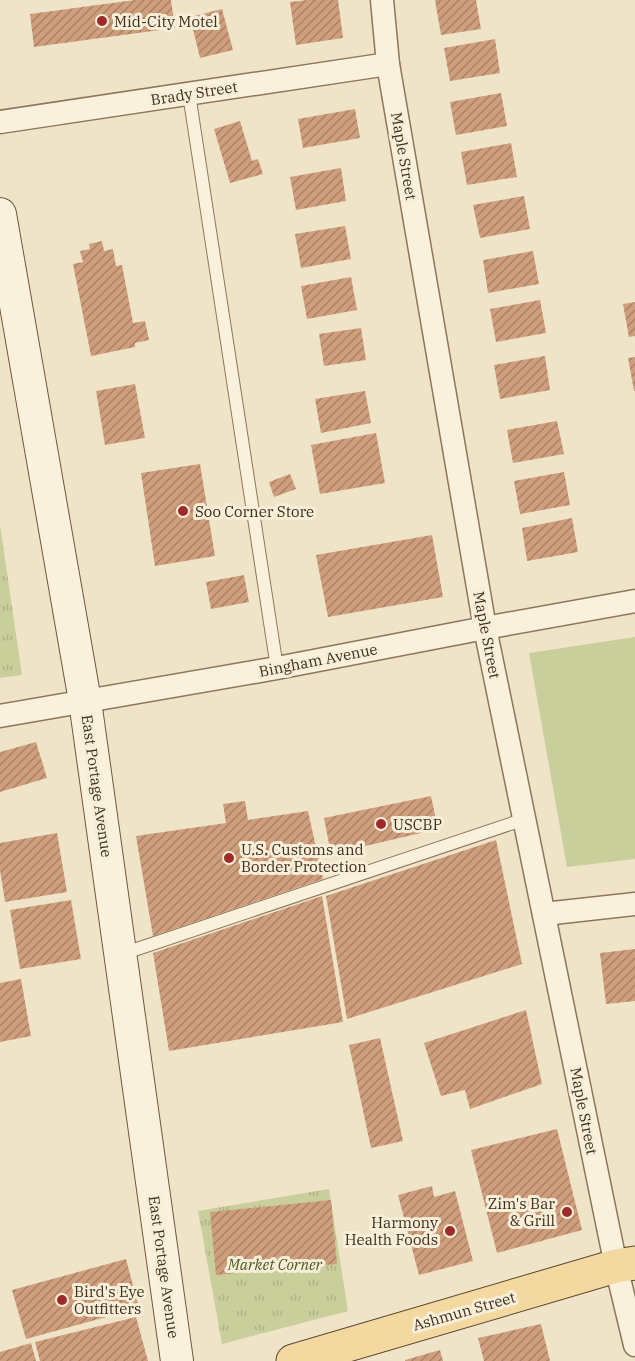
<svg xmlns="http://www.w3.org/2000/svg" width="635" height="1361" font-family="'IBM Plex Serif',serif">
  <defs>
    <pattern id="park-tufts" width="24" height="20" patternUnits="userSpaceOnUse" patternTransform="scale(1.5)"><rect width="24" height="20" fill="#c9cf9b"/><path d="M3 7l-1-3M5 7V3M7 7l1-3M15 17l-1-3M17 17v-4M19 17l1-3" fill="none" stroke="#aeb285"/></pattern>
    <pattern id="building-hatch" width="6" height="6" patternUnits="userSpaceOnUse" patternTransform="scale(1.5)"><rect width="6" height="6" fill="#cf9f7d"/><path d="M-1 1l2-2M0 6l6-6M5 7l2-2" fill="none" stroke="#a98266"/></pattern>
  </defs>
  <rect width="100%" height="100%" fill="#f0e4c8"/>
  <polygon fill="#c9cf9b" points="635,637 635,859 567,867 529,653"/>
  <g fill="url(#park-tufts)">
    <polygon points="0,525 22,675 0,678"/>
    <polygon points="329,1189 348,1311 222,1344 198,1211"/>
  </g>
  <g fill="url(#building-hatch)">
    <polygon points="135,0 171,0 175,28 34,47 30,14"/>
    <polygon points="307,0 338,0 343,38 296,45 290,2"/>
    <polygon points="435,0 476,0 481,29 441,35"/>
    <polygon points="222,9 233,50 200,58 190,17"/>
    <polygon points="495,39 500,73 450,81 444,48"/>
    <polygon points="501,93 507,126 456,135 450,102"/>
    <polygon points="355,109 360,138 303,148 298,119"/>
    <polygon points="240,121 252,161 258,159 263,174 230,183 214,129"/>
    <polygon points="511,143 517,177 467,185 461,152"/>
    <polygon points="341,168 346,201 296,210 290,177"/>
    <polygon points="524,196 530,229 480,238 473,205"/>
    <polygon points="345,226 351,259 301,268 295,234"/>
    <polygon points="102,241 104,251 113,249 116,266 122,265 133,323 145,321 149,340 135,343 135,347 91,356 73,264 83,262 80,251 90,249 89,244"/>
    <polygon points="533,251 539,284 488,293 483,260"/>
    <polygon points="351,277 357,310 307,319 301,286"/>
    <polygon points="540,300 546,333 496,342 490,309"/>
    <polygon points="635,302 635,336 629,337 623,304"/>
    <polygon points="361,328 366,360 324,366 319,334"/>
    <polygon points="545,356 550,390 500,399 494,365"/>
    <polygon points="635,357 635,391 634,391 628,358"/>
    <polygon points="135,384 145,438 105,445 96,391"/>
    <polygon points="365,391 371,423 321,433 315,399"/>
    <polygon points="557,421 564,454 513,463 507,430"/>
    <polygon points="376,433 385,483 320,494 311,445"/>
    <polygon points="200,464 215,556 155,566 141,473"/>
    <polygon points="564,472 570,505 520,514 514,481"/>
    <polygon points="290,474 296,489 274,497 269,482"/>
    <polygon points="572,518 578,552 527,561 522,528"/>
    <polygon points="432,535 443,597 328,617 316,555"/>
    <polygon points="244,575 249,602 211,609 206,582"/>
    <polygon points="36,742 47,778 0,792 0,752"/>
    <polygon points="431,796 438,829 331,854 324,818"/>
    <polygon points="245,801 248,820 308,811 323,879 153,936 136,836 226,823 223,804"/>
    <polygon points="57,833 67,892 5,902 0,870 0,843"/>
    <polygon points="496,840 522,964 347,1019 326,896"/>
    <polygon points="322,896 343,1022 169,1051 153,953"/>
    <polygon points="71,900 81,959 20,969 10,910"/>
    <polygon points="635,949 635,1001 606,1004 600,953"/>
    <polygon points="21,979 31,1036 0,1042 0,983"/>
    <polygon points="526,1010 542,1084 470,1109 465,1090 441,1096 424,1043"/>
    <polygon points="380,1038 403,1141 371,1148 349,1045"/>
    <polygon points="557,1129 582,1230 497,1253 471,1150"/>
    <polygon points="432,1186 434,1197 455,1191 473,1261 419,1275 398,1195"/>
    <polygon points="331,1200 337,1264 216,1275 210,1212"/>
    <polygon points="126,1259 139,1308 26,1339 12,1290"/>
    <polygon points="136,1317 148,1361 40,1361 35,1342"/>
    <polygon points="541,1324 550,1361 484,1361 478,1338"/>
    <polygon points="31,1343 36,1361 0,1361 0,1352"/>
    <polygon points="440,1350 443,1361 405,1361 405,1360"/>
  </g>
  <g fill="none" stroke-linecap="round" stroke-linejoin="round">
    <g stroke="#8d765c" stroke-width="14">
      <g id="lane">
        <polyline points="189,94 277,668"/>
        <polyline points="122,954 525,819"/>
      </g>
    </g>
    <g stroke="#8d765c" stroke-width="25">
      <g id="street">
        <polyline points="382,0 388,64 485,628 616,1266 635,1345"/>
        <polyline points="0,122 388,64"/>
        <polyline points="0,716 277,668 485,628 635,601"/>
        <polyline points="544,914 635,904"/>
      </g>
    </g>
    <g stroke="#6f573f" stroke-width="34">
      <polyline id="secondary" points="0,214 85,701 177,1361"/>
    </g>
    <g stroke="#5b4430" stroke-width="35">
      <polyline id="primary" points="293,1361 616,1266 635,1263"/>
    </g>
    <use href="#lane" stroke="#faf1dc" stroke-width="12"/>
    <use href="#street" stroke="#faf1dc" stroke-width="22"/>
    <use href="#secondary" stroke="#faf1dc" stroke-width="32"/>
    <use href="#primary" stroke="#f3d9a0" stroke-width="33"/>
  </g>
  <g fill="#9e2a2b" stroke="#f7eed8" stroke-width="2">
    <circle cx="102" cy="21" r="6"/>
    <circle cx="183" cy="511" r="6"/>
    <circle cx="381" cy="824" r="6"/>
    <circle cx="229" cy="858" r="6"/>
    <circle cx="567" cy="1212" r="6"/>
    <circle cx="450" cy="1231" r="6"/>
    <circle cx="62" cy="1300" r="6"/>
  </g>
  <g text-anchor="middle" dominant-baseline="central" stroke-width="6" stroke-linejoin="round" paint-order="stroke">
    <g font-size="15" fill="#3d2e20" stroke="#f7eed8" text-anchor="start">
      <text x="114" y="21">Mid-City Motel</text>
      <text x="195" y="511">Soo Corner Store</text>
      <text x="393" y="824">USCBP</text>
      <text x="241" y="849">U.S. Customs and<tspan x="241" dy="17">Border Protection</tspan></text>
      <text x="555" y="1203" text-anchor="end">Zim's Bar<tspan x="555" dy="17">&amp; Grill</tspan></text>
      <text x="438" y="1222" text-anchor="end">Harmony<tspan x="438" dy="17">Health Foods</tspan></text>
      <text x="74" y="1291">Bird's Eye<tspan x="74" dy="17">Outfitters</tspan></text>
    </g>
    <g font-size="15" fill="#3d2e20" stroke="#f7eed8">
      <text transform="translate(194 93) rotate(-9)">Brady Street</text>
      <text transform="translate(404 156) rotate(80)">Maple Street</text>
      <text transform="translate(487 635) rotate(79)">Maple Street</text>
      <text transform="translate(318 660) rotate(-11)">Bingham Avenue</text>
      <text transform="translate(97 786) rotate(82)">East Portage Avenue</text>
      <text transform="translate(584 1111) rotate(79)">Maple Street</text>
      <text transform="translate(164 1267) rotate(82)">East Portage Avenue</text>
      <text transform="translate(464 1311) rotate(-16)">Ashmun Street</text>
    </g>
    <g font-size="15" font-style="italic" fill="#4d5a26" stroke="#f7eed8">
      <text x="275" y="1264">Market Corner</text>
    </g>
  </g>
</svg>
